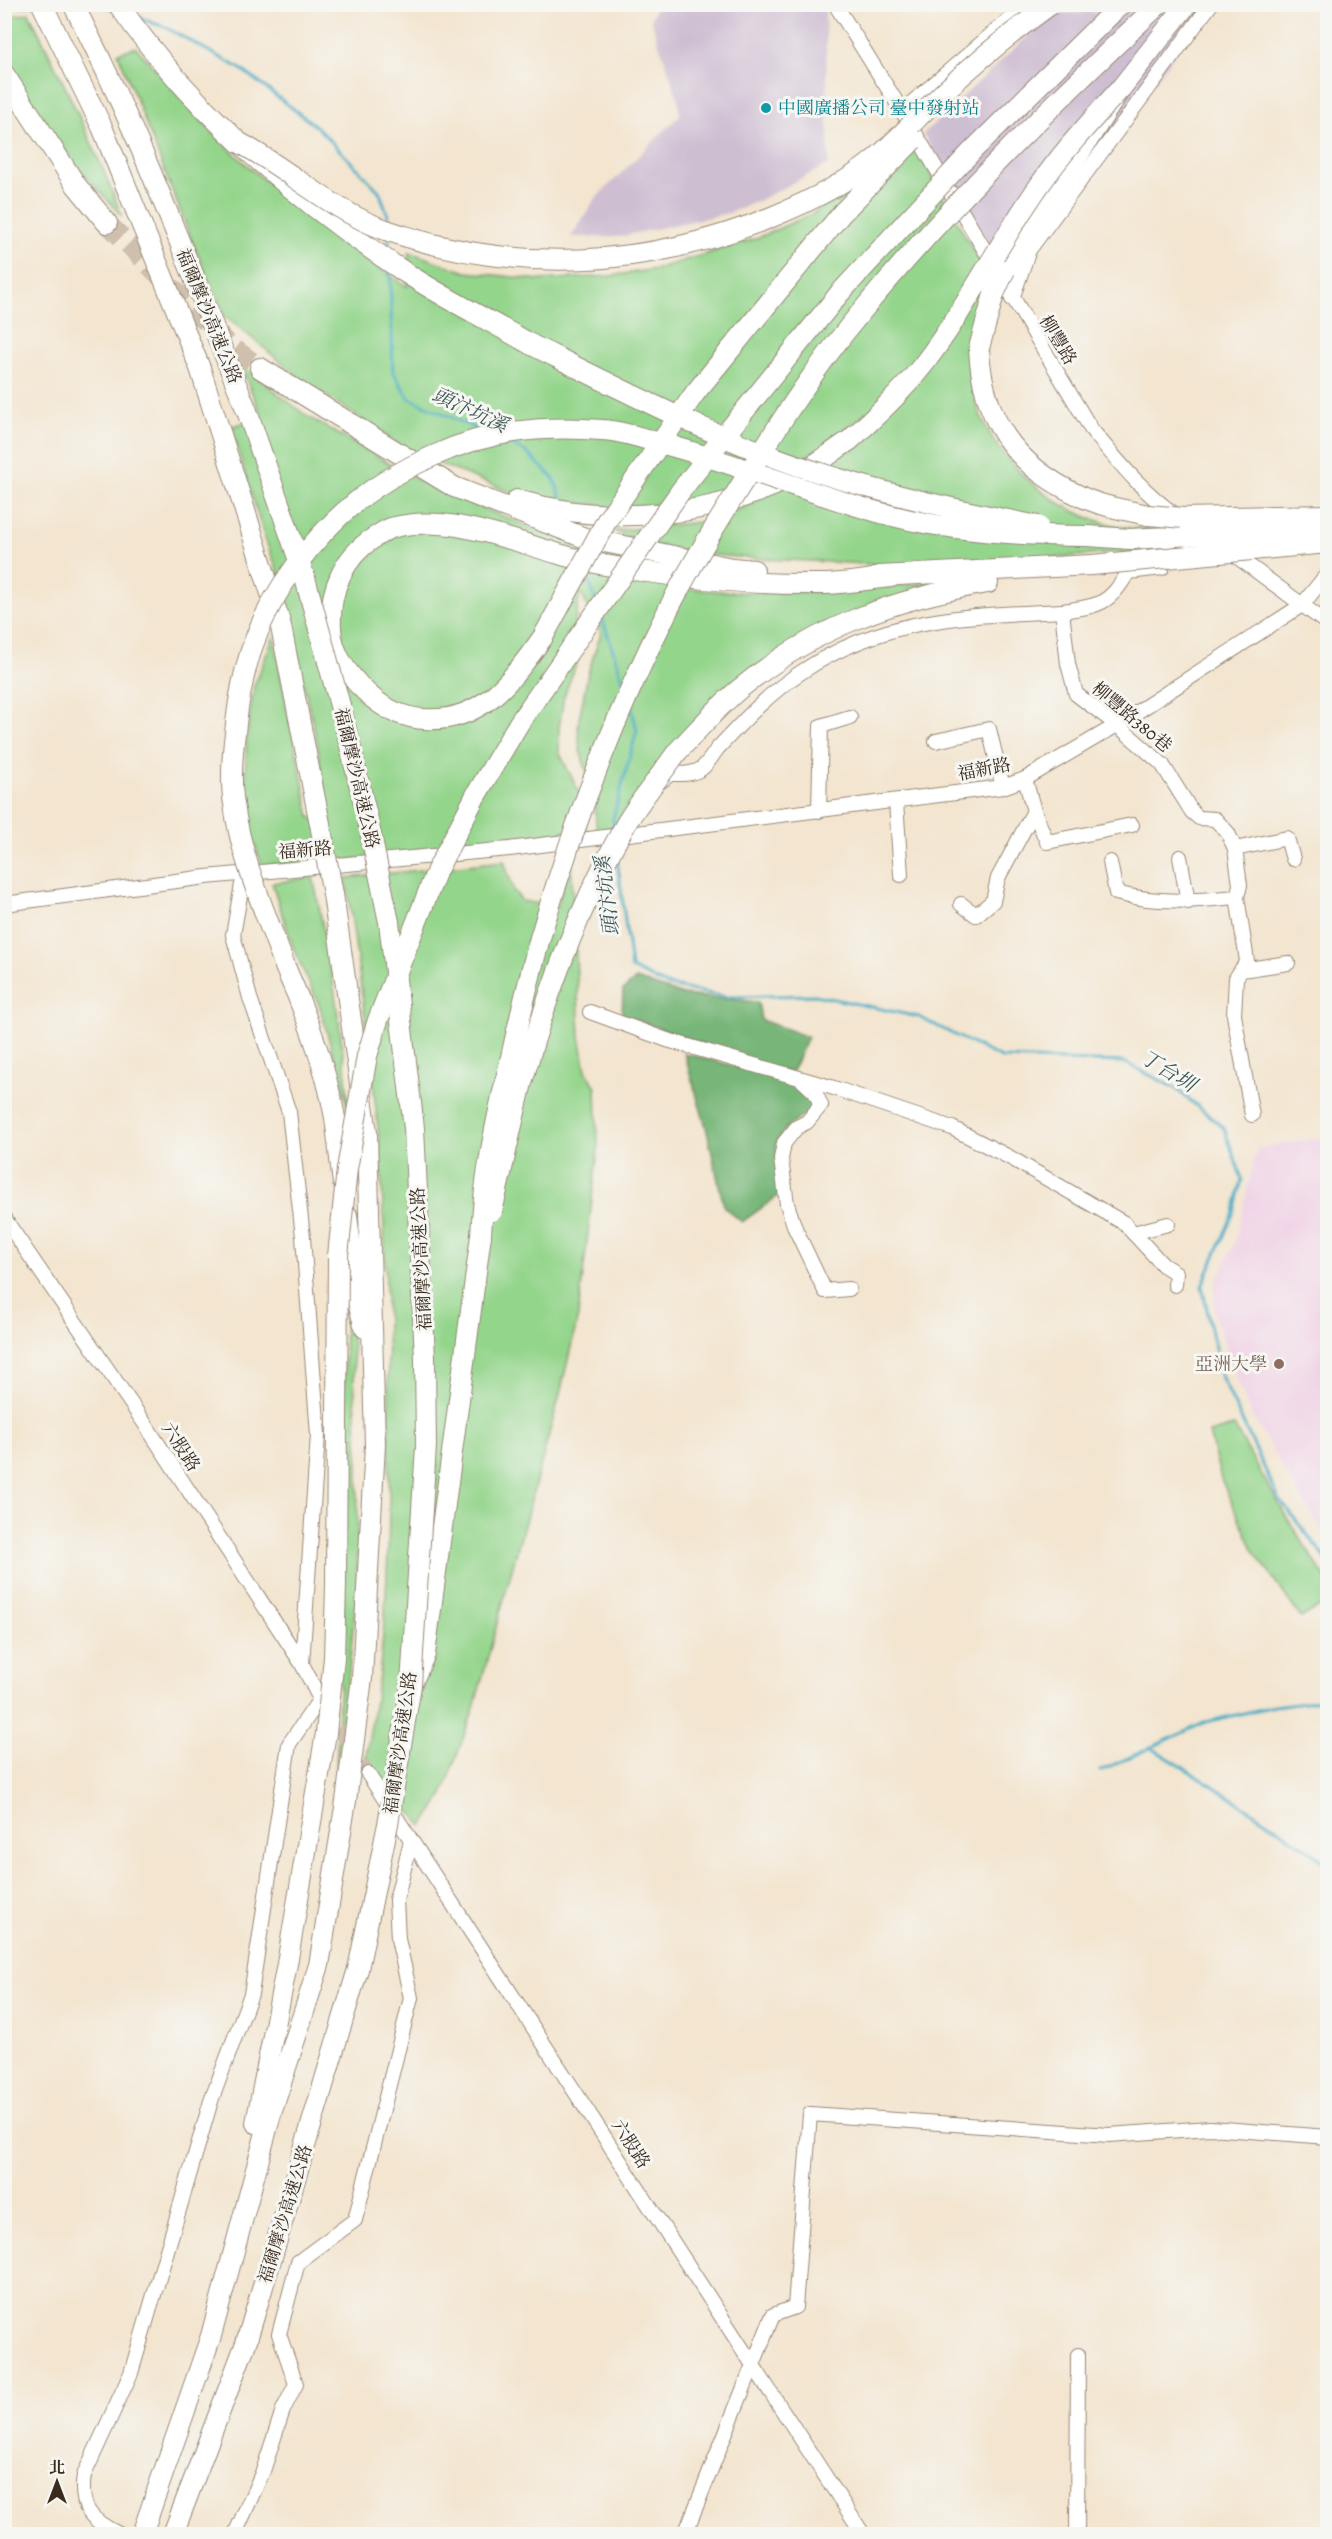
<svg xmlns="http://www.w3.org/2000/svg" width="1332" height="2539" font-family="Alegreya,'Noto Serif TC',serif">
  <rect width="100%" height="100%" fill="#f6f6f2"/>
  <filter id="ink" filterUnits="userSpaceOnUse"><feTurbulence type="fractalNoise" baseFrequency=".0167" numOctaves="2"/><feDisplacementMap in="SourceGraphic" scale="12" xChannelSelector="R" yChannelSelector="G"/><feConvolveMatrix kernelMatrix="1 2 1 2 8 2 1 2 1" color-interpolation-filters="sRGB"/></filter>
  <filter id="wash" filterUnits="userSpaceOnUse"><feTurbulence type="fractalNoise" baseFrequency=".008" numOctaves="4" result="noise"/><feDisplacementMap in="SourceGraphic" scale="24" xChannelSelector="R" yChannelSelector="G"/><feGaussianBlur stdDeviation="1.35" result="paint"/><feColorMatrix in="noise" values="0 0 0 0 0 0 0 0 0 0 0 0 0 0 0 0 0 1.4 0 .05"/><feComposite in="paint" operator="in"/></filter>
  <g filter="url(#wash)">
    <rect width="100%" height="100%" fill="#f3e5cf"/>
    <polygon fill="#f0d0e5" points="1327,1137 1328,1137 1327,1540 1248,1409 1215,1318 1214,1287 1235,1242 1257,1148"/>
    <g fill="#cebed2">
      <polygon points="656,5 825,5 829,164 758,201 729,213 618,237 571,237 595,199 680,115 678,99 651,20"/>
      <polygon points="1208,7 1012,282 923,134 1051,14"/>
    </g>
    <g fill="#94d58c" stroke="#688055" stroke-width="1.5">
      <path d="M29,13C62,80 95,146 122,216L71,160L16,81L5,59L4,18Z"/>
      <path d="M136,47C160,75 184,104 210,130C269,190 338,239 407,287L409,252L466,272L540,280L610,276L656,269L755,239L814,213L848,191L908,134L980,262L994,278C986,302 974,328 971,353C961,433 1043,513 1118,526C1139,530 1161,527 1182,526L1217,557L1126,568L1122,552C1044,559 965,566 886,565C861,564 835,562 809,561C744,558 675,556 613,531L710,521L741,509L822,467L868,410L839,435L807,456L756,485L687,502L621,508L518,495L412,453L303,380L225,316L194,246L118,53Z"/>
      <path d="M239,363L308,417L432,488L551,535L616,554L703,570L615,573C721,606 838,589 947,582L759,666L620,827L597,833L594,796L580,750L578,725L588,673L601,633L580,592L575,623L577,662L564,696L559,728V752L581,796L586,831L348,860L262,865L248,823L245,799L246,742L254,686L274,636L281,678L310,817L331,830L317,741L277,569L265,539L231,427L262,416Z"/>
      <path d="M571,859L580,1036L586,1071L596,1087L598,1149L578,1316L560,1394L474,1708L442,1797L423,1826L378,1775L366,1756C371,1726 376,1696 380,1666C391,1567 390,1466 388,1366C386,1291 385,1215 379,1139C371,1052 358,965 346,878L504,861L514,891L522,901L557,907Z"/>
      <path d="M313,877C329,955 343,1032 349,1111L320,1007L294,950L272,883Z"/>
      <polygon points="345,1265 351,1313 358,1459 357,1587 345,1713 336,1769 343,1612"/>
      <polygon points="1234,1426 1287,1518 1327,1580 1327,1602 1301,1618 1254,1551 1221,1479 1209,1433"/>
    </g>
    <g fill="#77b678" stroke="#59704b" stroke-width="1.5">
      <polygon points="636,979 683,995 758,1002 761,1020 808,1037 791,1073 750,1061 622,1015 623,990"/>
      <polygon points="684,1053 799,1083 813,1095 814,1108 786,1128 776,1144 782,1193 742,1222 724,1207 706,1127"/>
    </g>
    <g fill="none" stroke-linecap="round" stroke-linejoin="round">
      <g stroke="#46abc5" stroke-width="3">
        <polyline points="100,4 113,9"/>
        <polyline points="50,5 60,4"/>
        <polyline points="4,6 34,5"/>
        <polyline points="139,18 165,27 241,69 317,127 379,191 388,215 389,222"/>
        <polyline points="389,238 389,252"/>
        <polyline points="390,271 393,372 409,398 479,430"/>
        <polyline points="505,442 526,452 554,479 562,501"/>
        <polyline points="586,573 596,601"/>
        <polyline points="602,618 624,683"/>
        <polyline points="614,828 613,818 637,730 631,707"/>
        <polyline points="617,858 631,968 666,985 726,997 815,995 919,1017 1001,1058 1124,1062 1175,1088 1224,1128 1242,1179 1234,1212 1202,1286 1221,1376 1279,1499 1328,1561"/>
        <polyline points="1150,1747 1218,1789 1312,1852 1328,1866"/>
        <polyline points="1100,1771 1206,1722 1274,1706 1328,1699"/>
      </g>
    </g>
  </g>
  <g filter="url(#ink)">
    <g fill="none" stroke-linecap="round" stroke-linejoin="round">
      <polyline stroke="#cec0ac" stroke-width="14" stroke-dasharray="14 7" stroke-linecap="butt" points="327,1710 368,1774"/>
      <polyline stroke="#cec0ac" stroke-width="20" stroke-dasharray="20 10" stroke-linecap="butt" points="107,223 229,345 260,368"/>
      <g stroke="#978876" stroke-width="16">
        <g id="minor">
          <path d="M835,4L902,111L1091,429C1117,460 1143,493 1177,516"/>
          <polyline points="902,111 1027,4"/>
          <polyline points="1012,299 1029,250 1211,4"/>
          <polyline points="1228,550 1328,624"/>
          <path d="M1162,568L1128,572C1110,605 1098,606 1062,611L1068,664L1076,694L1117,725L1162,764L1192,812L1199,818L1215,819L1228,833L1235,849L1240,885L1237,897L1247,961L1236,978L1234,1015L1252,1115"/>
          <polyline points="936,741 989,729 1003,787"/>
          <polyline points="1025,779 1034,811 1047,842 1132,825"/>
          <path d="M660,782L670,774C681,774 691,775 701,769C708,764 713,754 718,748C744,720 771,691 803,671C887,616 966,616 1062,611"/>
          <polyline points="896,802 901,875"/>
          <polyline points="819,811 821,726 850,717"/>
          <polyline points="1235,849 1287,838 1293,859"/>
          <polyline points="1180,857 1188,902"/>
          <path d="M1110,862L1116,893C1156,904 1196,901 1237,897"/>
          <polyline points="244,873 233,935 250,998 289,1112 303,1237 318,1435 302,1664"/>
          <polyline points="4,904 206,877 509,849 1003,787 1025,779 1117,725 1302,605 1328,573"/>
          <polyline points="961,904 976,915 993,901 998,878 1034,811"/>
          <polyline points="1242,970 1288,963"/>
          <polyline points="590,1012 667,1040 834,1088 952,1128 1009,1157 1124,1223 1163,1265 1176,1273 1175,1285"/>
          <polyline points="803,1081 815,1092 821,1105 807,1122 797,1127 784,1143 781,1159 787,1204 795,1228 825,1291 849,1289"/>
          <path d="M4,1218L145,1424L302,1664L320,1699L289,1744L251,1994L211,2101L131,2373L84,2475C79,2508 91,2521 119,2534"/>
          <polyline points="1133,1233 1168,1224"/>
          <polyline points="368,1774 863,2534"/>
          <polyline points="4,2534 5,2534"/>
          <polyline points="235,2534 263,2471 283,2410 296,2384 279,2334 298,2262 355,2220 411,1998 398,1939 396,1900 411,1841"/>
          <polyline points="685,2534 773,2315 795,2307 810,2114 1109,2135 1210,2128 1328,2137"/>
          <polyline points="1077,2534 1078,2355"/>
        </g>
      </g>
      <g stroke="#978876" stroke-width="22">
        <g id="highway">
          <polyline points="42,4 102,127 200,368 280,622 320,824"/>
          <path d="M73,4C141,135 192,275 247,411"/>
          <path d="M118,4C193,112 297,201 406,273C446,299 490,321 532,345"/>
          <polyline points="4,74 76,185 107,223"/>
          <polyline points="1005,270 1121,88 1187,4"/>
          <path d="M979,348C982,418 1014,465 1078,495C1099,506 1125,510 1148,515"/>
          <polyline points="260,368 454,487 585,538 732,568 754,570"/>
          <path d="M517,500C609,526 710,519 796,475C815,466 832,452 850,440"/>
          <polyline points="1088,536 1130,539 1187,536"/>
          <polyline points="879,576 1092,565"/>
          <path d="M543,637C528,658 512,680 492,697C454,728 401,727 366,692C349,676 332,653 331,628C329,591 343,557 375,537C380,534 385,530 391,528C447,513 506,539 559,554C581,561 605,565 627,569C691,579 757,585 822,584C845,584 868,579 891,577"/>
          <path d="M677,752C698,730 718,706 742,687C815,627 896,598 988,583"/>
          <path d="M286,969C307,1016 326,1067 335,1118C338,1139 340,1161 343,1183"/>
          <polyline points="347,1215 356,1295 365,1328"/>
          <polyline points="411,1685 425,1654 481,1235"/>
          <polyline points="256,2123 287,1964 326,1733"/>
          <polyline points="142,2534 211,2336 271,2114 319,1965 346,1801 362,1678 375,1445 367,1133 333,894"/>
          <polyline points="173,2534 246,2343 358,1969"/>
        </g>
      </g>
      <use href="#minor" stroke="#fff" stroke-width="14"/>
      <use href="#highway" stroke="#fff" stroke-width="20"/>
      <g stroke="#978876" stroke-width="22" stroke-linecap="butt">
        <g id="highway-bridge">
          <path d="M240,143C290,170 332,211 386,230C514,275 649,268 774,216C808,202 845,184 874,160C900,138 922,112 947,89C979,59 1015,30 1051,4"/>
          <path d="M532,345C624,391 716,439 814,471C887,495 963,511 1038,526"/>
          <polyline points="979,348 994,294 1005,270"/>
          <polyline points="247,411 305,578 341,709 367,816 389,922 414,1128 425,1358 426,1446 411,1685 388,1824 358,1969"/>
          <path d="M850,440C875,417 901,393 923,365C966,309 998,244 1039,186C1063,151 1092,120 1121,88"/>
          <polyline points="1148,515 1184,518 1328,515"/>
          <polyline points="1187,536 1325,528"/>
          <polyline points="1092,565 1328,543"/>
          <polyline points="543,637 607,520 695,393 842,213 913,140"/>
          <polyline points="320,824 333,894"/>
          <path d="M286,969C267,916 241,860 234,804C230,781 232,757 235,733C241,670 256,619 295,567C333,515 374,482 433,456C487,431 542,425 602,430C623,431 644,439 664,444C738,464 810,494 885,514C952,532 1019,535 1088,536"/>
          <path d="M492,1211C503,1167 512,1122 523,1079C548,990 581,902 627,822C642,798 661,775 677,752"/>
          <path d="M481,1235C484,1174 497,1117 511,1057C520,1017 529,977 540,938C573,824 615,714 669,608C692,563 719,520 746,477C781,420 819,362 862,311C953,201 1055,102 1159,4"/>
          <polyline points="326,1733 334,1658 336,1585 338,1256 347,1169 367,1056 378,1020 437,870 476,795 519,723 682,489 729,430 839,294 973,150 1121,4"/>
        </g>
      </g>
      <use href="#highway-bridge" stroke="#fff" stroke-width="20"/>
    </g>
  </g>
  <circle fill="#0f9aa8" stroke="#f6f6f2" stroke-width="2" cx="766" cy="108" r="6"/>
  <circle fill="#8d6e63" stroke="#f6f6f2" stroke-width="2" cx="1279" cy="1364" r="6"/>
  <g text-anchor="middle" dominant-baseline="central" stroke-width="6" stroke-linejoin="round" paint-order="stroke">
    <g font-size="18" fill="#0d838f" stroke="#f6f6f2" text-anchor="start">
      <text x="778" y="108">中國廣播公司 臺中發射站</text>
    </g>
    <g font-size="18" fill="#3b2a1e" stroke="#f6f6f2">
      <text transform="translate(209 316) rotate(68)">福爾摩沙高速公路</text>
      <text transform="translate(1058 340) rotate(59)">柳豐路</text>
      <text transform="translate(1132 717) rotate(40)">柳豐路380巷</text>
      <text transform="translate(984 769) rotate(-11)">福新路</text>
      <text transform="translate(357 778) rotate(77)">福爾摩沙高速公路</text>
      <text transform="translate(305 850) rotate(-5)">福新路</text>
      <text transform="translate(421 1259) rotate(-93)">福爾摩沙高速公路</text>
      <text transform="translate(181 1447) rotate(57)">六股路</text>
      <text transform="translate(400 1743) rotate(-82)">福爾摩沙高速公路</text>
      <text transform="translate(631 2144) rotate(57)">六股路</text>
      <text transform="translate(285 2214) rotate(-73)">福爾摩沙高速公路</text>
    </g>
    <g font-size="18" fill="#785e54" stroke="#f6f6f2" text-anchor="end">
      <text x="1267" y="1364">亞洲大學</text>
    </g>
    <g font-size="20" font-style="italic" fill="#3f5758" stroke="#f6f6f2">
      <text transform="translate(470 410) rotate(25)">頭汴坑溪</text>
      <text transform="translate(607 896) rotate(-97)">頭汴坑溪</text>
      <text transform="translate(1168 1071) rotate(31)">丁台圳</text>
    </g>
  </g>
  <rect width="1332" height="2539" fill="none" stroke="#f6f6f2" stroke-width="24"/>
  <g transform="translate(57 2482)" stroke="#f6f6f2" stroke-width="4.5" paint-order="stroke">
  <path d="M0-4.5L10 22L0 15L-10 22Z" fill="#3b2a1e"/>
  <text y="-9" font-size="16" font-weight="bold" text-anchor="middle" fill="#3b2a1e">北</text>
  </g>
</svg>
